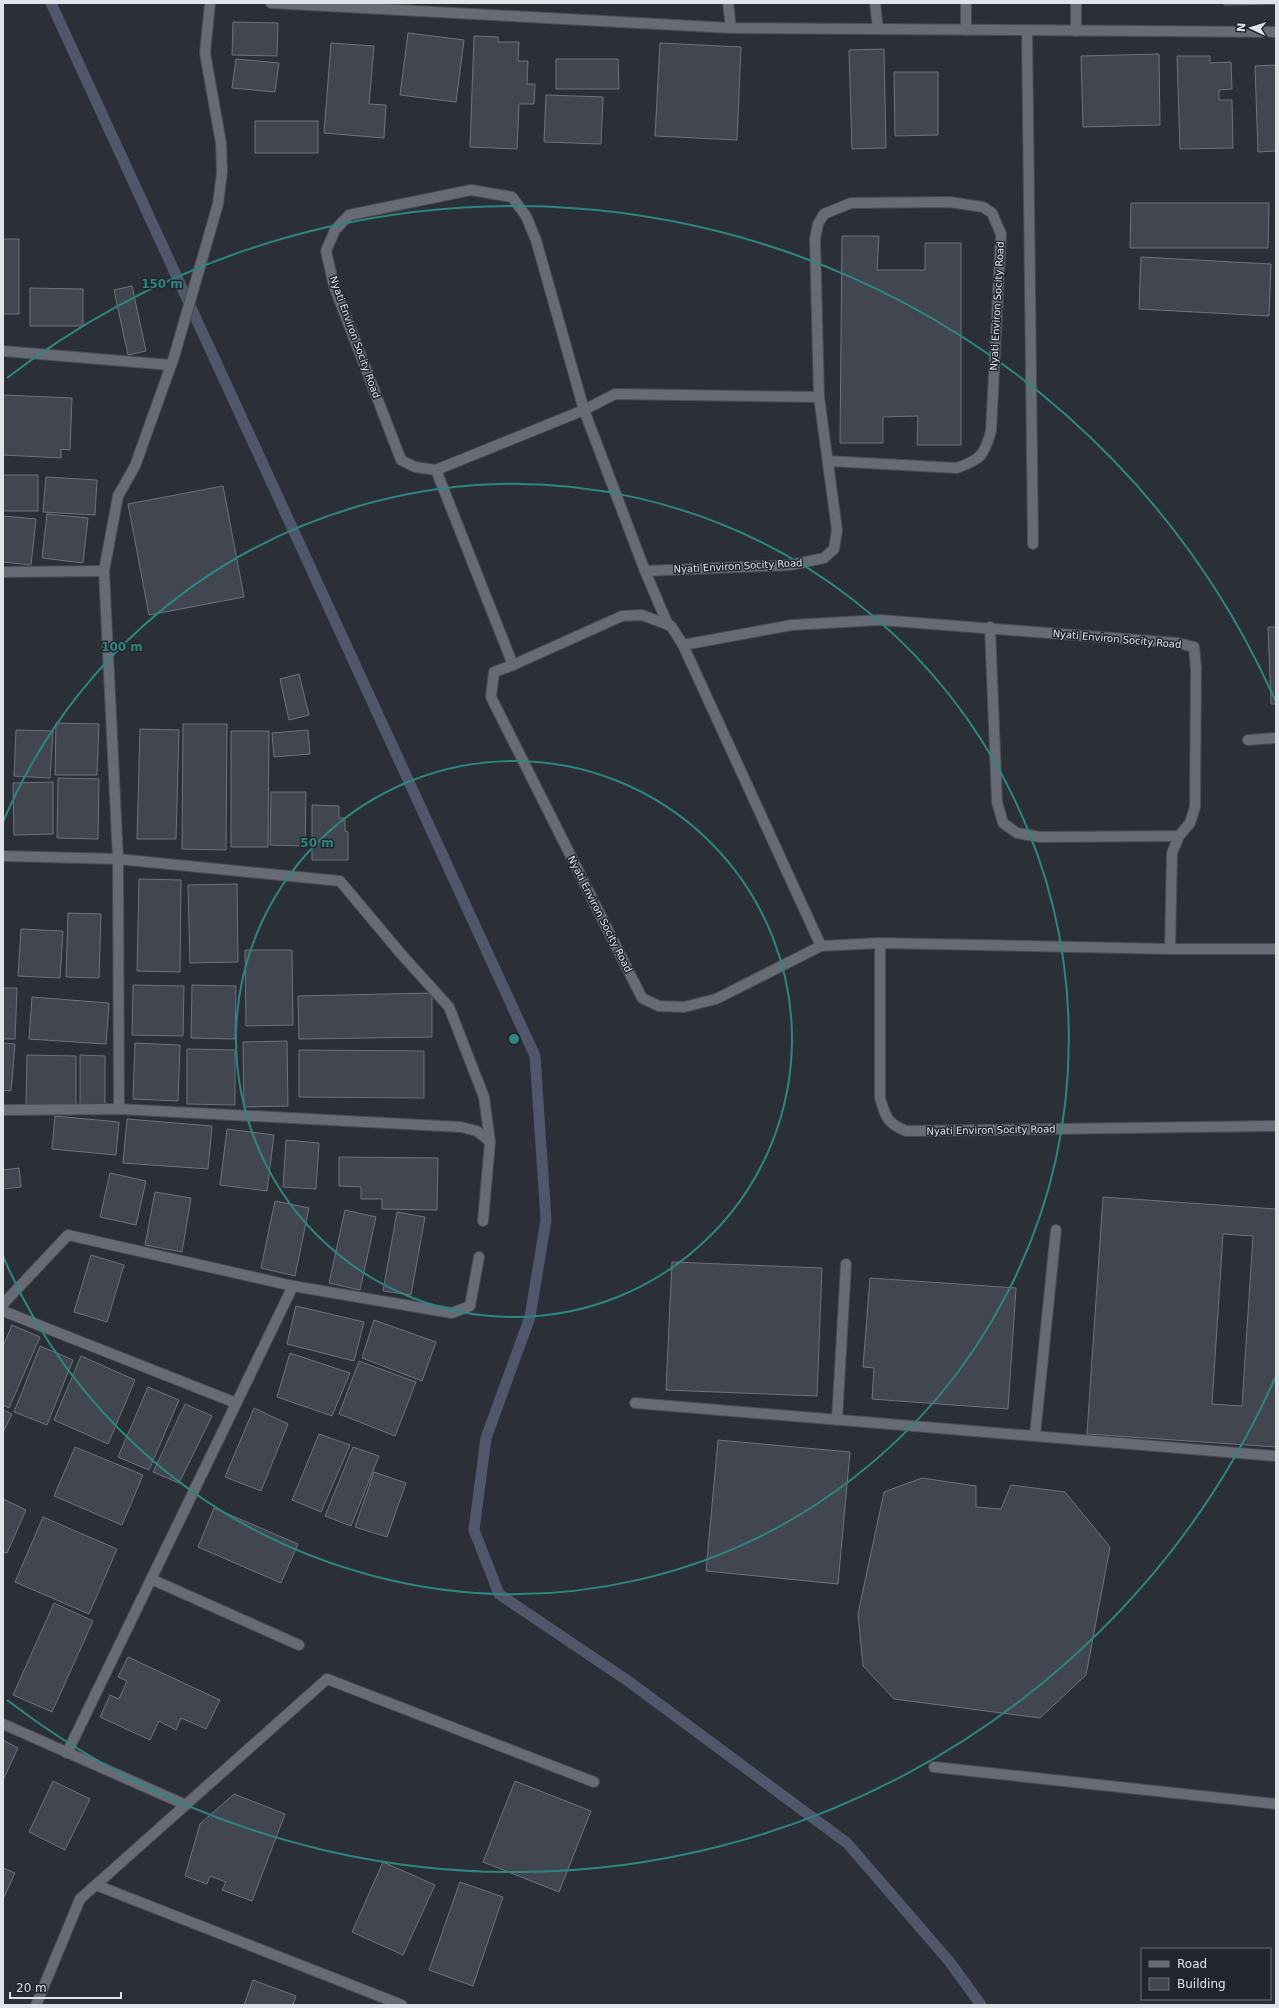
<svg xmlns="http://www.w3.org/2000/svg" width="1279" height="2008" font-family="'DejaVu Sans',sans-serif">
  <rect width="100%" height="100%" fill="#2b2f38"/>
  <g fill="none" stroke-linecap="round" stroke-linejoin="round">
    <polyline stroke="#50576b" stroke-width="11" points="51,3 535,1056 546,1220 530,1317 486,1438 474,1530 499,1594 628,1681 847,1843 949,1961 981,2005"/>
  </g>
  <g fill="#424650" stroke="#6f737f" fill-rule="evenodd">
    <polygon points="1224,3 1276,3 1276,4 1224,5"/>
    <polygon points="233,22 278,23 277,56 232,55"/>
    <polygon points="408,33 464,40 456,102 400,95"/>
    <polygon points="474,36 498,37 498,42 519,42 518,61 528,61 527,84 535,84 534,104 519,104 517,149 470,147"/>
    <polygon points="331,43 374,46 369,104 386,105 384,138 324,133"/>
    <polygon points="660,43 741,47 737,140 655,136"/>
    <polygon points="884,49 886,148 852,149 849,50"/>
    <polygon points="1159,54 1160,125 1083,127 1081,56"/>
    <polygon points="1177,56 1210,56 1210,63 1231,62 1232,89 1219,90 1219,100 1232,100 1233,148 1180,149"/>
    <polygon points="236,59 279,63 275,92 232,88"/>
    <polygon points="556,59 618,59 619,89 556,89"/>
    <polygon points="1276,65 1276,151 1258,152 1255,66"/>
    <polygon points="894,72 938,72 938,135 895,136"/>
    <polygon points="546,95 603,97 601,144 544,142"/>
    <rect x="255" y="121" width="63" height="32"/>
    <polygon points="1131,203 1269,203 1268,248 1130,248"/>
    <polygon points="842,236 879,236 877,270 925,270 925,243 961,243 961,445 917,445 918,416 883,417 883,443 840,443"/>
    <rect x="3" y="239" width="16" height="75"/>
    <polygon points="1141,257 1271,264 1269,316 1139,309"/>
    <polygon points="132,286 146,351 128,355 114,290"/>
    <polygon points="30,288 83,289 83,326 30,326"/>
    <polygon points="3,395 72,398 70,450 61,449 61,458 3,455"/>
    <rect x="3" y="475" width="35" height="36"/>
    <polygon points="46,477 97,480 95,515 43,512"/>
    <polygon points="223,486 244,597 149,615 128,504"/>
    <polygon points="47,514 88,518 83,563 42,558"/>
    <polygon points="3,516 36,519 31,565 3,562"/>
    <polygon points="1268,627 1276,627 1276,704 1271,704"/>
    <polygon points="299,674 309,715 289,720 280,679"/>
    <polygon points="56,723 99,724 97,775 55,775"/>
    <polygon points="183,724 227,724 226,850 182,849"/>
    <polygon points="140,729 179,730 176,839 137,839"/>
    <polygon points="16,730 53,731 50,778 14,776"/>
    <polygon points="308,730 310,754 274,757 272,733"/>
    <polygon points="231,731 269,731 268,847 231,847"/>
    <polygon points="58,778 99,779 98,839 57,838"/>
    <polygon points="53,782 53,834 14,835 13,783"/>
    <polygon points="271,792 306,792 305,846 270,845"/>
    <polygon points="312,805 339,806 339,818 345,818 345,831 348,832 348,860 312,860"/>
    <polygon points="139,879 181,880 180,972 137,971"/>
    <polygon points="237,884 238,962 190,963 188,885"/>
    <polygon points="68,913 101,914 99,978 66,977"/>
    <polygon points="21,929 63,931 60,978 18,976"/>
    <polygon points="245,950 292,950 293,1025 246,1026"/>
    <polygon points="133,985 184,986 183,1036 132,1035"/>
    <polygon points="192,985 236,986 235,1039 191,1038"/>
    <polygon points="3,988 17,988 15,1039 3,1039"/>
    <polygon points="432,993 432,1037 299,1039 298,996"/>
    <polygon points="32,997 109,1003 106,1044 29,1039"/>
    <polygon points="287,1041 288,1106 244,1107 243,1042"/>
    <polygon points="3,1043 15,1044 11,1091 3,1090"/>
    <polygon points="135,1043 180,1045 178,1101 133,1099"/>
    <polygon points="187,1049 235,1050 235,1105 187,1104"/>
    <polygon points="299,1050 424,1051 424,1098 299,1097"/>
    <polygon points="27,1055 76,1056 76,1105 26,1106"/>
    <polygon points="80,1055 105,1056 105,1105 80,1105"/>
    <polygon points="55,1116 119,1122 116,1155 52,1149"/>
    <polygon points="127,1119 212,1126 208,1169 123,1163"/>
    <polygon points="227,1129 274,1135 267,1191 220,1185"/>
    <polygon points="286,1140 319,1143 316,1189 283,1187"/>
    <polygon points="339,1157 438,1158 437,1210 382,1209 382,1199 361,1199 361,1187 339,1186"/>
    <polygon points="19,1168 21,1187 3,1189 3,1170"/>
    <polygon points="110,1173 146,1181 136,1225 100,1217"/>
    <polygon points="155,1192 191,1198 182,1252 145,1245"/>
    <path d="M1103,1197L1276,1209V1447L1087,1434ZM1223,1234L1253,1236L1242,1406L1212,1404Z"/>
    <polygon points="275,1201 309,1208 295,1276 261,1268"/>
    <polygon points="345,1210 376,1217 360,1290 329,1283"/>
    <polygon points="397,1212 425,1217 411,1295 383,1291"/>
    <polygon points="91,1255 124,1265 107,1322 74,1312"/>
    <polygon points="672,1262 822,1268 817,1396 666,1390"/>
    <polygon points="870,1278 1016,1288 1008,1409 872,1399 874,1368 863,1367"/>
    <polygon points="296,1306 364,1322 354,1361 287,1344"/>
    <polygon points="374,1320 436,1342 422,1381 362,1358"/>
    <polygon points="12,1325 40,1337 9,1408 3,1405 3,1346"/>
    <polygon points="40,1346 73,1360 47,1425 14,1412"/>
    <polygon points="290,1353 350,1373 332,1416 277,1397"/>
    <polygon points="81,1356 135,1380 108,1444 54,1420"/>
    <polygon points="359,1361 416,1382 395,1436 339,1414"/>
    <polygon points="148,1387 179,1400 149,1470 118,1457"/>
    <polygon points="185,1404 212,1416 179,1483 153,1472"/>
    <polygon points="254,1408 288,1424 261,1491 225,1477"/>
    <polygon points="3,1410 12,1414 3,1432"/>
    <polygon points="319,1434 350,1445 321,1512 292,1500"/>
    <polygon points="718,1440 850,1452 838,1584 706,1571"/>
    <polygon points="75,1447 143,1475 122,1525 54,1496"/>
    <polygon points="353,1447 379,1456 351,1526 325,1516"/>
    <polygon points="374,1472 406,1483 387,1537 355,1527"/>
    <polygon points="922,1478 976,1486 976,1507 1001,1509 1011,1485 1065,1492 1110,1547 1086,1675 1040,1718 894,1699 863,1666 858,1614 884,1492"/>
    <polygon points="3,1499 26,1510 7,1553 3,1552"/>
    <polygon points="214,1508 298,1544 281,1583 198,1547"/>
    <polygon points="43,1517 117,1549 89,1614 15,1582"/>
    <polygon points="54,1603 93,1621 52,1712 13,1695"/>
    <polygon points="128,1657 220,1700 206,1729 181,1718 176,1730 159,1721 150,1740 100,1717 110,1695 119,1699 127,1681 118,1677"/>
    <polygon points="3,1740 18,1748 3,1780"/>
    <polygon points="53,1781 90,1799 65,1850 29,1832"/>
    <polygon points="515,1781 591,1811 559,1892 483,1862"/>
    <polygon points="234,1794 285,1814 252,1901 222,1890 226,1882 210,1876 207,1884 185,1876 200,1824"/>
    <polygon points="383,1862 435,1885 403,1955 352,1932"/>
    <polygon points="3,1868 15,1873 3,1899"/>
    <polygon points="460,1882 503,1897 473,1986 429,1970"/>
    <polygon points="253,1980 296,1996 293,2005 244,2005"/>
  </g>
  <g fill="none" stroke-linecap="round" stroke-linejoin="round">
    <g stroke="#484c54" stroke-width="12">
      <g id="minor">
        <polyline points="271,3 731,28 1276,32"/>
        <polyline points="728,3 731,28"/>
        <polyline points="875,3 878,29"/>
        <polyline points="966,3 966,30"/>
        <polyline points="1076,3 1076,31"/>
        <polyline points="1027,30 1033,544"/>
        <polyline points="3,351 171,365"/>
        <polygon points="615,394 819,397 837,530 834,549 824,558 791,565 645,571 584,410"/>
        <path d="M819,397L815,239L818,224L824,214L851,203L949,202L983,207L992,213L1001,234L991,431C984,456 981,459 957,468L828,461"/>
        <polyline points="436,470 415,467 401,460 334,286 326,251 335,230 349,215 471,190 512,197 526,216 536,240 584,410 436,470 513,665 494,672 491,697 642,998 659,1006 684,1007 716,999 821,946 880,943 1170,949 1276,949"/>
        <polyline points="645,571 668,625"/>
        <polyline points="3,572 104,571"/>
        <polyline points="990,627 997,802 1003,823 1017,833 1040,837 1179,836"/>
        <polyline points="683,645 792,625 880,620 1178,643 1194,647 1196,668 1195,807 1190,823 1179,836 1172,853 1170,949"/>
        <polyline points="513,665 622,616 642,615 671,626 683,645 821,946"/>
        <polyline points="1248,740 1276,738"/>
        <polyline points="3,856 118,859 340,881 402,955 449,1007 484,1097 490,1142"/>
        <path d="M880,943V1098C886,1118 887,1123 906,1131L1276,1126"/>
        <polyline points="119,1109 118,859 104,571 118,496 135,466 174,357 218,204 222,172 221,143 205,53 210,3"/>
        <polyline points="3,1110 119,1109 461,1127 477,1131 490,1142 483,1221"/>
        <polyline points="293,1286 452,1313 470,1306 479,1257"/>
        <polyline points="3,1304 68,1235 293,1286 67,1753"/>
        <polyline points="3,1311 236,1403"/>
        <polyline points="635,1403 1276,1456"/>
        <polyline points="837,1420 846,1264"/>
        <polyline points="1035,1435 1056,1230"/>
        <polyline points="151,1579 299,1645"/>
        <polyline points="3,1724 186,1805"/>
        <polyline points="934,1767 1276,1804"/>
        <polyline points="96,1885 402,2005"/>
        <polyline points="36,2005 80,1899 327,1679 594,1782"/>
      </g>
    </g>
    <use href="#minor" stroke="#676b76" stroke-width="10"/>
  </g>
  <g fill="none" stroke="#2e8680" stroke-width="2">
    <circle cx="514" cy="1039" r="278"/>
    <path d="M3 822A555 555 0 1 1 3 1256"/>
    <path d="M1275 1378A833 833 0 0 1 7 1700M7 378A833 833 0 0 1 1275 700"/>
  </g>
  <g text-anchor="middle" dominant-baseline="central" stroke-width="3" stroke-linejoin="round" paint-order="stroke">
    <g font-size="10" fill="#e0e3e9" stroke="#21252e">
      <text transform="translate(997 306) rotate(-87)">Nyati Environ Socity Road</text>
      <text transform="translate(355 337) rotate(70)">Nyati Environ Socity Road</text>
      <text transform="translate(738 566) rotate(-3)">Nyati Environ Socity Road</text>
      <text transform="translate(1117 639) rotate(5)">Nyati Environ Socity Road</text>
      <text transform="translate(600 914) rotate(63)">Nyati Environ Socity Road</text>
      <text transform="translate(991 1130) rotate(-1)">Nyati Environ Socity Road</text>
    </g>
  </g>
  <circle cx="514" cy="1039" r="6" fill="#2e8680" stroke="#21252e" stroke-width="2"/>
  <g font-size="12" text-anchor="middle" font-weight="bold" fill="#2e8680" stroke="#21252e" stroke-width="3" stroke-linejoin="round" paint-order="stroke">
    <text x="162" y="288">150 m</text>
    <text x="122" y="651">100 m</text>
    <text x="317" y="847">50 m</text>
  </g>
  <rect width="1279" height="2008" fill="none" stroke="#e0e3e9" stroke-width="8"/>
  <rect x="1141" y="1948" width="130" height="52" fill="#21252e" stroke="#6d7179"/>
  <rect x="1149" y="1961" width="20" height="6" fill="#676b76" stroke="#6d7179"/>
  <text x="1177" y="1968" font-size="12" fill="#e0e3e9">Road</text>
  <rect x="1149" y="1978" width="20" height="12" fill="#424650" stroke="#6d7179"/>
  <text x="1177" y="1988" font-size="12" fill="#e0e3e9">Building</text>
  <g transform="translate(1251 28) rotate(274)" stroke="#21252e" stroke-width="3" paint-order="stroke">
  <path d="M0-3L7 15L0 10L-7 15Z" fill="#e0e3e9"/>
  <text y="-6" font-size="11" font-weight="bold" text-anchor="middle" fill="#e0e3e9">N</text>
  </g>
  <path d="M10 1992v6h111v-6" fill="none" stroke="#e0e3e9" stroke-width="2"/>
  <text x="16" y="1992" font-size="12" fill="#e0e3e9" stroke="#21252e" stroke-width="3" paint-order="stroke">20 m</text>
</svg>
